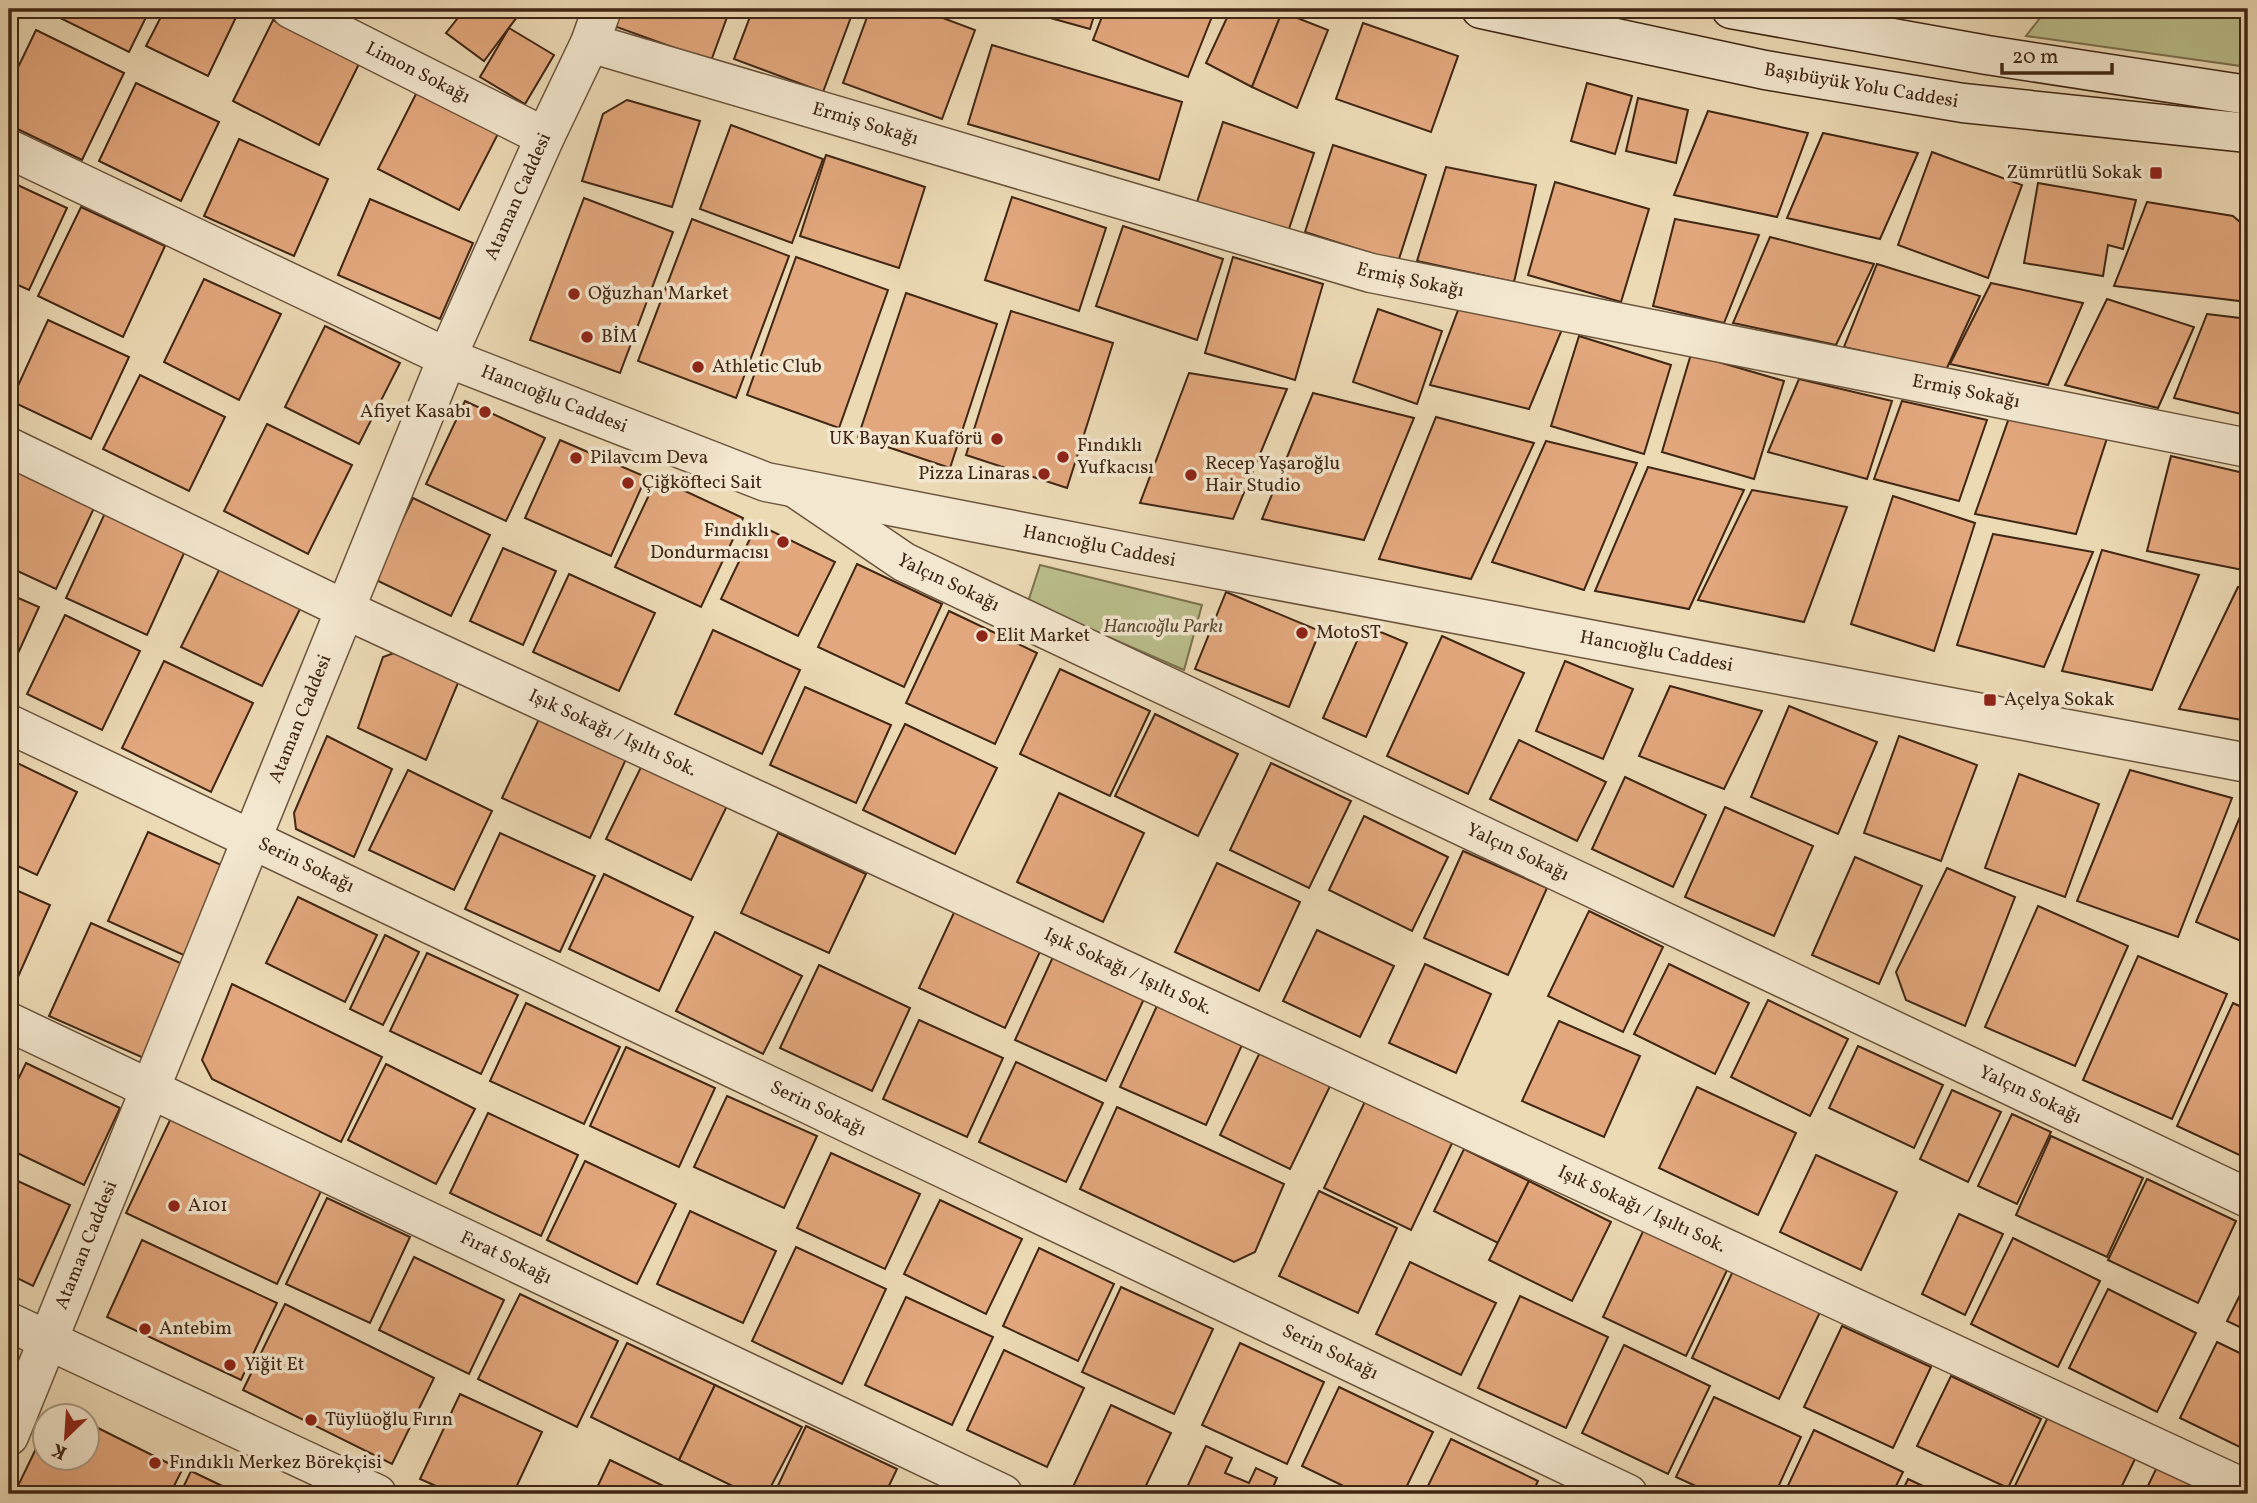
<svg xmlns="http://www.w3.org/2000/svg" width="2257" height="1503" font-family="Vollkorn,serif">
  <rect width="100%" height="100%" fill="#ecdab5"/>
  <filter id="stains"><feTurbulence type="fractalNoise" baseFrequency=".00286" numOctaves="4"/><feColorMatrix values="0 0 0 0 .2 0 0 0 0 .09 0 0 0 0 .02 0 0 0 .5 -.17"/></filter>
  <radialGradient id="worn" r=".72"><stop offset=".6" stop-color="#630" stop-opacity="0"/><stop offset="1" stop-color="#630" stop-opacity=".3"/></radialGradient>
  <g fill="#babf8c" stroke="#7d7250" stroke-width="2">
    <polygon points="2047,9 2248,9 2248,67 2026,36"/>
    <polygon points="1040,565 1202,605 1184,670 1028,602"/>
  </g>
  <g fill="#e3a77d" stroke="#402614" stroke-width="2">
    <polygon points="47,9 150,9 129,52 46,11"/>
    <polygon points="165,9 234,9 239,11 208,76 146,46"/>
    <polygon points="465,9 523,9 484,61 446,33"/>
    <polygon points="616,9 730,9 711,61 611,25"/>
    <polygon points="753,9 854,9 823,92 734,59"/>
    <polygon points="870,9 919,9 975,30 942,119 843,83"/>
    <polygon points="1018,9 1096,9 1090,29"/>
    <polygon points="1105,9 1215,9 1188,77 1093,40"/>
    <polygon points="1231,9 1274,9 1282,12 1252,87 1206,63"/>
    <polygon points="1282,12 1328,30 1297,108 1252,87"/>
    <polygon points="9,13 19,17 9,41"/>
    <polygon points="273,20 359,64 319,145 233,101"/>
    <polygon points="1363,23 1458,56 1431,132 1336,99"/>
    <polygon points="509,28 554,55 525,104 480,77"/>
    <polygon points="36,30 124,73 82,160 9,125 9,86"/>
    <polygon points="992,45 1182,102 1159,180 968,124"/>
    <polygon points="136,83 219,122 181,201 99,161"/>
    <polygon points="1587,83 1632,96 1615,154 1571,141"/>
    <polygon points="420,86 501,128 459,210 378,169"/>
    <polygon points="1638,98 1688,110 1676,163 1626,151"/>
    <polygon points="627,100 700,121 672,207 582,181 603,114"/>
    <polygon points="1708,111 1808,133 1777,217 1674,195"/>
    <polygon points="1223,122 1314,153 1287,235 1196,205"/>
    <polygon points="731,125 823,159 792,243 700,209"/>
    <polygon points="1823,133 1918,153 1880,239 1787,218"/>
    <polygon points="239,139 328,179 294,256 204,216"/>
    <polygon points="1333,145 1426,175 1398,262 1305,232"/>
    <polygon points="1932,152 2022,185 1988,278 1898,245"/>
    <polygon points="826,155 925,187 899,268 800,236"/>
    <polygon points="1446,167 1536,185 1514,282 1417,261"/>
    <polygon points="9,181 67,208 29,290 9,281"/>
    <polygon points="1555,182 1649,209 1621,302 1528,275"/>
    <polygon points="2038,183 2136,200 2123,249 2108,245 2103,276 2024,263"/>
    <polygon points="1012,197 1106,228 1079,311 985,280"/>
    <polygon points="584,198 673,232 620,373 530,340"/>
    <polygon points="370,199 473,243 440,319 338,275"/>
    <polygon points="2147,202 2233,216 2248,229 2248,302 2114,286"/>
    <polygon points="81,207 165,246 123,337 38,296"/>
    <polygon points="692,219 789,256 736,398 638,361"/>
    <polygon points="1675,219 1759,235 1724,323 1653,306"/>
    <polygon points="1123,226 1223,259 1197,340 1096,306"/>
    <polygon points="1770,237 1874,264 1836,345 1733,323"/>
    <polygon points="796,257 888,290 839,428 747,395"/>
    <polygon points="1233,257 1323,284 1295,380 1205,353"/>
    <polygon points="1877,264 1980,296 1946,370 1844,347"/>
    <polygon points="204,279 281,314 239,400 164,362"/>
    <polygon points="1991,283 2083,303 2048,385 1950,364"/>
    <polygon points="906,293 997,324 950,468 858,437"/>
    <polygon points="2107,299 2194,327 2158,408 2065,385"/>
    <polygon points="9,300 17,304 9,322"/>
    <polygon points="1460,305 1563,327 1529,409 1430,385"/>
    <polygon points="1378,309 1442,331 1417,404 1353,382"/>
    <polygon points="1011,311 1113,343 1067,488 966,455"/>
    <polygon points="2207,314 2248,319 2248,411 2241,414 2174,398"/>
    <polygon points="48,320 129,357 91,439 11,401"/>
    <polygon points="325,326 400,363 359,444 285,407"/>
    <polygon points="1579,336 1671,365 1644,454 1551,426"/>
    <polygon points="1691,354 1784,381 1754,479 1662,452"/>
    <polygon points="1189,373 1287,389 1233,519 1140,503"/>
    <polygon points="140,375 225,417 189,491 103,449"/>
    <polygon points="1799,379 1892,401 1867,479 1768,452"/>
    <polygon points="1313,393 1414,418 1364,540 1262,519"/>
    <polygon points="465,401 545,438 506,521 426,484"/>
    <polygon points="1902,401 1987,420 1959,501 1874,479"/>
    <polygon points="1436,417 1534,443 1471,579 1379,559"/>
    <polygon points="2009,418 2108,435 2076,534 1975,514"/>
    <polygon points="267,424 352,465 308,554 224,511"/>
    <polygon points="560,440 646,477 611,556 525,518"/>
    <polygon points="1546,441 1637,463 1584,590 1492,562"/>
    <polygon points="2171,456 2248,474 2248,571 2147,551"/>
    <polygon points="9,467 94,508 56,589 9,567"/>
    <polygon points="1648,467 1744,490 1689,609 1595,591"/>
    <polygon points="657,478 743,518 701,607 615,567"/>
    <polygon points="1752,490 1847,507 1804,622 1698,600"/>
    <polygon points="1893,496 1975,523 1934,651 1851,624"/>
    <polygon points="413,498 490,535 451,616 374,579"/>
    <polygon points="105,513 185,551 147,635 66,598"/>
    <polygon points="757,524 835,562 798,636 721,599"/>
    <polygon points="1993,534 2093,552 2044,667 1957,645"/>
    <polygon points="503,548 556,571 523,645 470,621"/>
    <polygon points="2102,550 2199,575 2152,690 2062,671"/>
    <polygon points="857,564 942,604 904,687 818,647"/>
    <polygon points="221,566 302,605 262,686 181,647"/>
    <polygon points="569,574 655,613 619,691 533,652"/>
    <polygon points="2238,587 2248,589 2248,721 2179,709"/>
    <polygon points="1226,592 1320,631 1289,707 1195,669"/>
    <polygon points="9,594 39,607 9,673"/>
    <polygon points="949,611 1037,653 995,744 906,703"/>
    <polygon points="65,615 140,651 102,730 27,694"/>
    <polygon points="1364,625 1407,643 1366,737 1323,718"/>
    <polygon points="713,630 800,670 762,754 675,714"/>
    <polygon points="1442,636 1524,673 1468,794 1387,756"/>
    <polygon points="413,646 463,671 426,760 358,728 383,657"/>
    <polygon points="164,661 253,703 211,792 122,748"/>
    <polygon points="1565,661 1633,689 1603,759 1536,731"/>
    <polygon points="1060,669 1150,711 1110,796 1020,754"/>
    <polygon points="1670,686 1762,711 1724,789 1639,756"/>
    <polygon points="805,687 891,725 856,803 770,765"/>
    <polygon points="1789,706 1877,742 1838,834 1751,797"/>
    <polygon points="1155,714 1238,754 1198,836 1115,796"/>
    <polygon points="539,719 626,759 590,838 502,798"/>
    <polygon points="905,724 997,768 955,854 863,810"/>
    <polygon points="327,736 392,769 354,857 296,829 294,813"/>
    <polygon points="1899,736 1977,765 1941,861 1864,833"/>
    <polygon points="1519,740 1606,782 1577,841 1490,799"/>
    <polygon points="9,759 77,792 37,875 9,862"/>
    <polygon points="1271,763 1351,801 1309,888 1230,850"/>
    <polygon points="642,765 727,806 691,880 606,839"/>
    <polygon points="408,770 492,811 454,890 369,850"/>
    <polygon points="2130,770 2232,798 2178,937 2077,901"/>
    <polygon points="2019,774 2099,804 2065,897 1985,868"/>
    <polygon points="1625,777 1706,815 1673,887 1592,849"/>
    <polygon points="1059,793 1144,833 1103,922 1017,882"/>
    <polygon points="2247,800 2248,801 2248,944 2196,922"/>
    <polygon points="1725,807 1813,846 1774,936 1685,897"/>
    <polygon points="1364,816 1448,857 1412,931 1329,890"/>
    <polygon points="148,832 228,868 188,957 108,921"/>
    <polygon points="500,833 595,876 560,952 465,909"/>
    <polygon points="778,833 866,874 829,953 741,913"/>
    <polygon points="1463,851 1547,888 1508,975 1424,938"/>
    <polygon points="1855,857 1922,886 1879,984 1812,955"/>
    <polygon points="1217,863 1300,902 1259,991 1175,952"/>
    <polygon points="1947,868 2015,897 1965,1026 1906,1000 1896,972"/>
    <polygon points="604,874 693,917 659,991 569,949"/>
    <polygon points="9,887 50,905 14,986 9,984"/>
    <polygon points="298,897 377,935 345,1002 266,963"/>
    <polygon points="958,904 1044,943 1005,1028 919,988"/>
    <polygon points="2038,906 2128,946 2075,1066 1985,1027"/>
    <polygon points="1589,911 1663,947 1623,1032 1548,996"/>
    <polygon points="91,923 187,966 146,1059 49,1016"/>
    <polygon points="1317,930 1394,966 1360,1037 1283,1001"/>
    <polygon points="715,932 802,976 763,1054 676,1011"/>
    <polygon points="385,935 419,952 383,1025 350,1009"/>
    <polygon points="1058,946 1149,988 1106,1081 1015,1040"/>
    <polygon points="427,953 518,995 481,1074 390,1031"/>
    <polygon points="2138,956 2227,994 2172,1119 2083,1080"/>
    <polygon points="1425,964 1491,994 1456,1073 1389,1043"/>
    <polygon points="1669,964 1749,1003 1715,1074 1634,1034"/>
    <polygon points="819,965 910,1008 872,1091 780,1048"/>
    <polygon points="232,984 382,1057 341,1142 212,1079 202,1060"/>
    <polygon points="1161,997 1246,1036 1206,1125 1120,1087"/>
    <polygon points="1768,1000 1848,1039 1810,1116 1731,1077"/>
    <polygon points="526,1003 620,1047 584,1124 490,1081"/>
    <polygon points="2233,1003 2248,1010 2248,1159 2177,1126"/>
    <polygon points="919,1020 1003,1058 967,1137 883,1099"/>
    <polygon points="1559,1021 1640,1056 1604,1137 1522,1101"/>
    <polygon points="1263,1046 1333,1080 1290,1169 1220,1135"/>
    <polygon points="1858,1046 1943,1085 1914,1148 1829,1108"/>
    <polygon points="626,1047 715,1088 679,1167 590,1126"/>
    <polygon points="1016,1062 1103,1103 1066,1182 979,1142"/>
    <polygon points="26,1063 120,1108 84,1185 9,1149 9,1098"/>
    <polygon points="386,1064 475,1109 436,1184 348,1140"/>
    <polygon points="1697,1087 1796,1133 1758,1215 1659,1168"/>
    <polygon points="1952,1090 2001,1112 1968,1182 1920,1159"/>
    <polygon points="1368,1095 1455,1137 1411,1230 1324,1188"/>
    <polygon points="727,1096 817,1136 784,1208 694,1167"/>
    <polygon points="1117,1107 1284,1184 1255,1252 1234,1262 1080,1189"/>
    <polygon points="488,1113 578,1155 541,1236 450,1193"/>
    <polygon points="2012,1114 2051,1132 2017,1204 1978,1186"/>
    <polygon points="171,1118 322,1189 277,1284 126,1213"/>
    <polygon points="2051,1136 2143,1178 2107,1257 2016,1215"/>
    <polygon points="1464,1149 1529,1181 1498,1243 1434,1211"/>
    <polygon points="831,1153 920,1194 885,1269 797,1228"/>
    <polygon points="1816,1155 1897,1192 1861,1270 1780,1232"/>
    <polygon points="585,1161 676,1204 637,1284 547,1240"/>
    <polygon points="9,1177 70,1205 33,1286 9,1274"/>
    <polygon points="2147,1179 2236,1221 2198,1303 2108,1260"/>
    <polygon points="1529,1181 1611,1222 1572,1301 1489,1260"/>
    <polygon points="1319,1191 1397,1228 1358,1313 1279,1276"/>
    <polygon points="327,1198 410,1237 370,1323 286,1284"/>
    <polygon points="940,1200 1022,1239 986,1314 904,1274"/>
    <polygon points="690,1211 776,1251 743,1323 657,1284"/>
    <polygon points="1959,1214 2003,1234 1965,1315 1922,1294"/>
    <polygon points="1646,1225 1730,1264 1686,1356 1603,1317"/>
    <polygon points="2013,1238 2100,1281 2058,1367 1971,1324"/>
    <polygon points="142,1240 277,1303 241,1380 107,1317"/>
    <polygon points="796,1247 886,1289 842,1384 752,1341"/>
    <polygon points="1039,1248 1114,1284 1078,1361 1003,1326"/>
    <polygon points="414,1257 504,1300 469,1374 379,1330"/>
    <polygon points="1410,1262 1496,1303 1461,1375 1376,1334"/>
    <polygon points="1734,1269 1821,1310 1779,1399 1692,1358"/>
    <polygon points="2248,1279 2248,1331 2227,1321"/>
    <polygon points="1121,1287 1213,1329 1174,1414 1082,1372"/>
    <polygon points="2108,1289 2196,1333 2157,1412 2069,1368"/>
    <polygon points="520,1294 618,1341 577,1427 478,1379"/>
    <polygon points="1520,1296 1608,1337 1566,1428 1478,1388"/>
    <polygon points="906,1297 993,1337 952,1425 865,1385"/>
    <polygon points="285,1304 434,1378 392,1464 243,1390"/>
    <polygon points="1842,1326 1931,1367 1893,1448 1804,1407"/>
    <polygon points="2217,1342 2248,1357 2248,1451 2180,1418"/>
    <polygon points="627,1343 715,1385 679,1460 591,1417"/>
    <polygon points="1240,1343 1324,1382 1287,1464 1202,1425"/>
    <polygon points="1624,1345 1710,1386 1668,1474 1582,1433"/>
    <polygon points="1004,1350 1084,1388 1047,1467 967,1430"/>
    <polygon points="1951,1376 2041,1419 2008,1488 1917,1446"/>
    <polygon points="715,1385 802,1427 767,1494 749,1494 679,1460"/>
    <polygon points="1339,1387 1433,1432 1403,1494 1360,1494 1302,1466"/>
    <polygon points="460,1394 542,1432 513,1494 454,1494 420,1479"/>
    <polygon points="1714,1397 1801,1437 1775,1494 1713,1494 1676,1477"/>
    <polygon points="1111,1405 1171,1433 1142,1494 1083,1494 1072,1489"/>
    <polygon points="55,1407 72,1416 51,1416"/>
    <polygon points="2049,1415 2136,1457 2118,1494 2011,1494"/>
    <polygon points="88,1423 182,1470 170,1494 19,1494 15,1492 46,1428 46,1458 88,1458"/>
    <polygon points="806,1426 897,1469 885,1494 774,1494"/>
    <polygon points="1814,1430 1903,1472 1892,1494 1784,1494"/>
    <polygon points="1451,1439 1538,1481 1532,1494 1424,1494"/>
    <polygon points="1206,1446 1232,1458 1225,1473 1249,1483 1256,1468 1277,1478 1270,1494 1184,1494"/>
    <polygon points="610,1460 680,1494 594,1494"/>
    <polygon points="2158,1465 2218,1494 2144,1494"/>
    <polygon points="191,1471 239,1494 180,1494"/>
    <polygon points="1908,1479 1940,1494 1901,1494"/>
  </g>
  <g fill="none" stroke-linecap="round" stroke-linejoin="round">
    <g stroke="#6b533c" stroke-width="41">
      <g id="minor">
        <path id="s1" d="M291,9L545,137"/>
        <path id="s2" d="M590,43L1371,273L2248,448"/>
        <path id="s3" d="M9,447L344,609L2248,1490"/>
        <path id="s4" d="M798,490L904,562L2248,1198"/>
        <path id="s5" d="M9,724L1628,1494"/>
        <path id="s6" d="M9,1022L1003,1494"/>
      </g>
    </g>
    <g stroke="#6b533c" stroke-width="41">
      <g id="tertiary">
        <path id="s7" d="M9,149L448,358L766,482L1137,554L2248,763"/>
        <polyline points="9,1322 377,1494"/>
        <path id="s8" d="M9,1436L455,339L545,137L590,43L602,9"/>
      </g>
    </g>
    <g stroke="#402614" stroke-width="41">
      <g id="secondary">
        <path id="s9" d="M1481,9L1765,70L1963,103L2248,133"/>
        <polyline points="1731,9 1987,55 2248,95"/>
      </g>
    </g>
    <g stroke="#402614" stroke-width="4.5" stroke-dasharray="5 3.5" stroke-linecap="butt">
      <polyline points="1420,9 1443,14"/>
      <polyline points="412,1487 427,1494"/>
    </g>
    <use href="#minor" stroke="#f3e7cf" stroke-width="38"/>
    <use href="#tertiary" stroke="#f3e7cf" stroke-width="38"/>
    <use href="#secondary" stroke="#f3e7cf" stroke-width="38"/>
  </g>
  <g fill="#8f2418" stroke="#f3e7cf" stroke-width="2.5">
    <rect x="2149" y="166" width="14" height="14" rx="3.5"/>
    <circle cx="574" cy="294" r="7"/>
    <circle cx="587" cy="337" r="7"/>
    <circle cx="698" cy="367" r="7"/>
    <circle cx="485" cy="412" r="7"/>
    <circle cx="997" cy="439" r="7"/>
    <circle cx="1063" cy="457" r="7"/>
    <circle cx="576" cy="458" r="7"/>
    <circle cx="1044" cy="474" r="7"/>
    <circle cx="1191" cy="475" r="7"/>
    <circle cx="628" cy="483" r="7"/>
    <circle cx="783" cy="542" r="7"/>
    <circle cx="1302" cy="633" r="7"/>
    <circle cx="982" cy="636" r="7"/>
    <rect x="1983" y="693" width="14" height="14" rx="3.5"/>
    <circle cx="174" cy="1206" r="7"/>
    <circle cx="145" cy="1329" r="7"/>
    <circle cx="230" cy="1365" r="7"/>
    <circle cx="311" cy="1420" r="7"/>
    <circle cx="155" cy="1463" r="7"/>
  </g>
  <g text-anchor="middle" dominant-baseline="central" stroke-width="7" stroke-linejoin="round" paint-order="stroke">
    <g font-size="19" fill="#402614" stroke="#f3e7cf">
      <text stroke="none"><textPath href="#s1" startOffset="142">Limon Sokağı</textPath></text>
      <text stroke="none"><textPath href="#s9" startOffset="388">Başıbüyük Yolu Caddesi</textPath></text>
      <text stroke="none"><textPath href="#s2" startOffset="287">Ermiş Sokağı</textPath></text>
      <text stroke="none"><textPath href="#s8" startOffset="1340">Ataman Caddesi</textPath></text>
      <text stroke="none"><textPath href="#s2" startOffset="854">Ermiş Sokağı</textPath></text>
      <text stroke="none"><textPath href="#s2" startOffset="1421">Ermiş Sokağı</textPath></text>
      <text stroke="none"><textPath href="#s7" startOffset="600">Hancıoğlu Caddesi</textPath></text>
      <text stroke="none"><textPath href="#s7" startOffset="1167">Hancıoğlu Caddesi</textPath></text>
      <text stroke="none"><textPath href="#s4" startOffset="177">Yalçın Sokağı</textPath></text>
      <text stroke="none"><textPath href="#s7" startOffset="1734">Hancıoğlu Caddesi</textPath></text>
      <text stroke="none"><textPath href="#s8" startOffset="774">Ataman Caddesi</textPath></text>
      <text stroke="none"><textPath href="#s3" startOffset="668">Işık Sokağı / Işıltı Sok.</textPath></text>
      <text stroke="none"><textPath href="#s4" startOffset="807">Yalçın Sokağı</textPath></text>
      <text stroke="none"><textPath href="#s5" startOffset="329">Serin Sokağı</textPath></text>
      <text stroke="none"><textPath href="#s3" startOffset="1236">Işık Sokağı / Işıltı Sok.</textPath></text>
      <text stroke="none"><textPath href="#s4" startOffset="1374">Yalçın Sokağı</textPath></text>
      <text stroke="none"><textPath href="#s5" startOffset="896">Serin Sokağı</textPath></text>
      <text stroke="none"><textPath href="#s3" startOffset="1802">Işık Sokağı / Işıltı Sok.</textPath></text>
      <text stroke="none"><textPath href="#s8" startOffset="206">Ataman Caddesi</textPath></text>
      <text stroke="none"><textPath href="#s6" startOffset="550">Fırat Sokağı</textPath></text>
      <text stroke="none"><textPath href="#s5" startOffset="1463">Serin Sokağı</textPath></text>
    </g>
    <g font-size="19" fill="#402614" stroke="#f3e7cf" text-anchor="start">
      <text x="2142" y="173" text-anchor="end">Zümrütlü Sokak</text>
      <text x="588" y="294">Oğuzhan Market</text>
      <text x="601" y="337">BİM</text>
      <text x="712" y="367">Athletic Club</text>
      <text x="471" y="412" text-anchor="end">Afiyet Kasabı</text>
      <text x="983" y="439" text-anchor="end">UK Bayan Kuaförü</text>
      <text x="1077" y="446">Fındıklı<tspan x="1077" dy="22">Yufkacısı</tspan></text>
      <text x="590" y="458">Pilavcım Deva</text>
      <text x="1205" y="464">Recep Yaşaroğlu<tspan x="1205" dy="22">Hair Studio</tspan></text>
      <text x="1030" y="474" text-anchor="end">Pizza Linaras</text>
      <text x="642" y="483">Çiğköfteci Sait</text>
      <text x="769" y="531" text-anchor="end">Fındıklı<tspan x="769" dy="22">Dondurmacısı</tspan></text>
      <text x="1316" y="633">MotoST</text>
      <text x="996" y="636">Elit Market</text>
      <text x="2004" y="700">Açelya Sokak</text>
      <text x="188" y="1206">A101</text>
      <text x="159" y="1329">Antebim</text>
      <text x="244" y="1365">Yiğit Et</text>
      <text x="325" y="1420">Tüylüoğlu Fırın</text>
      <text x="169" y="1463">Fındıklı Merkez Börekçisi</text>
    </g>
    <g font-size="19" font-style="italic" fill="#5e4c32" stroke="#f3e7cf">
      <text x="1163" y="627">Hancıoğlu Parkı</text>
    </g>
  </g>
  <rect width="2257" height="1503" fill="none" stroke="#ecdab5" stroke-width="35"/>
  <rect x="10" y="10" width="2236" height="1482" fill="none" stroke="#402614" stroke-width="3.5"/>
  <rect x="18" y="18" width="2222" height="1468" fill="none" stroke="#402614" stroke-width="2"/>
  <g transform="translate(66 1437) rotate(205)"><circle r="33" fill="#f3e7cf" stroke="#ab9a84" stroke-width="2"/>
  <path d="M0-5L12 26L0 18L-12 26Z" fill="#8f2418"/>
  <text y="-10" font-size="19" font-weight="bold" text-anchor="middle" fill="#402614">K</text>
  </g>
  <path d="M2002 63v10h110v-10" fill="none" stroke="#402614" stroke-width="3.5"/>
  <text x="2012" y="63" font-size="21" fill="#402614" stroke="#f3e7cf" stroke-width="5" paint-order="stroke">20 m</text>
  <rect width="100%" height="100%" filter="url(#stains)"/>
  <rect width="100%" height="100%" fill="url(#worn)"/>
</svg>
